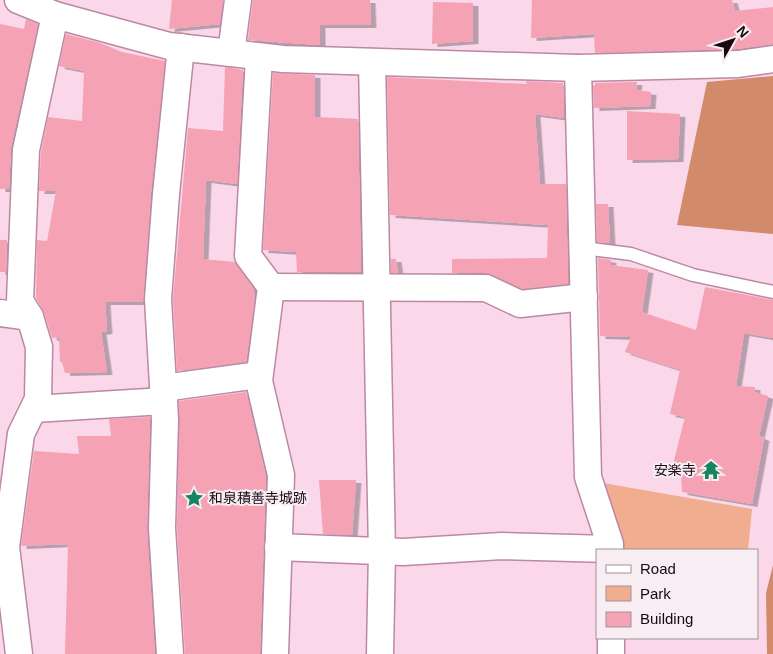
<svg xmlns="http://www.w3.org/2000/svg" width="773" height="654" font-family="Helvetica,'Noto Sans JP',sans-serif">
  <defs>
    <filter id="shadow"><feDropShadow dx="5.5" dy="3" stdDeviation="0" flood-color="#0004"/></filter>
  </defs>
  <rect width="100%" height="100%" fill="#fad8ea"/>
  <polygon fill="#f0ad8f" points="603,483 752,509 748,550 619,550"/>
  <g fill="#d28b6a">
    <polygon points="773,76 773,234 677,225 707,82"/>
    <polygon points="773,565 773,654 767,654 766,593"/>
  </g>
  <g fill="#f4a2b4" filter="url(#shadow)">
    <polygon points="172,0 223,0 220,24 169,29"/>
    <polygon points="253,0 370,0 371,25 320,25 320,45 248,40"/>
    <polygon points="532,0 732,0 735,11 773,7 773,44 737,49 595,53 594,34 531,38"/>
    <polygon points="433,2 473,3 473,41 432,44"/>
    <polygon points="26,19 38,24 11,147 9,189 0,189 0,24 24,29"/>
    <polygon points="66,34 100,43 122,52 165,61 151,193 143,302 105,302 107,331 101,332 107,372 65,373 62,362 60,362 59,337 52,338 44,312 36,298 37,240 47,241 56,191 39,191 41,152 48,117 82,121 84,71 59,66"/>
    <polygon points="225,67 243,70 237,184 206,180 203,259 235,262 253,288 255,298 246,362 177,371 173,299 188,128 223,131"/>
    <polygon points="273,73 315,75 315,117 358,119 361,272 297,272 296,252 263,250"/>
    <polygon points="387,77 527,84 526,81 563,83 564,118 535,114 540,184 566,184 568,284 523,289 486,273 452,273 452,259 547,258 548,225 390,215"/>
    <polygon points="637,82 636,90 651,92 650,106 594,108 593,85 595,86 595,83"/>
    <polygon points="627,111 680,114 678,159 627,160"/>
    <polygon points="596,204 608,204 610,243 597,242"/>
    <polygon points="0,240 7,240 6,272 0,272"/>
    <polygon points="598,258 611,260 611,265 648,270 642,312 696,330 705,287 773,300 773,338 744,333 736,386 755,387 755,392 768,396 759,436 764,438 752,504 682,492 681,475 671,472 685,417 670,414 680,370 625,352 631,337 600,336"/>
    <polygon points="391,259 396,259 398,273 391,273"/>
    <polygon points="246,392 266,476 260,654 185,654 177,528 179,401"/>
    <polygon points="150,417 147,529 155,654 65,654 68,544 21,546 34,451 79,454 77,436 111,436 109,419"/>
    <polygon points="319,480 356,480 352,535 323,534"/>
  </g>
  <g fill="none" stroke-linecap="round" stroke-linejoin="round">
    <g stroke="#bc88a4" stroke-width="15">
      <polyline id="service" points="583,248 631,254 693,275 773,292"/>
    </g>
    <g stroke="#bc88a4" stroke-width="29">
      <g id="minor">
        <polyline points="18,0 55,15 169,46 283,59 578,68 738,64 773,59"/>
        <polyline points="231,53 238,0"/>
        <polyline points="259,57 248,256 271,287 259,381 281,475 275,654"/>
        <polyline points="372,62 382,551 380,654"/>
        <polyline points="578,68 588,477 610,544 610,550"/>
        <polyline points="271,287 486,288 520,304 584,297"/>
        <polyline points="0,313 30,317"/>
        <polyline points="163,388 259,375"/>
        <polyline points="34,409 164,401"/>
        <polyline points="278,547 403,552 502,546 610,549"/>
        <polyline points="611,638 611,654"/>
        <polyline points="19,654 6,547 21,434 38,399 39,347 30,317 20,301 26,150 55,15"/>
        <polyline points="170,654 162,528 165,420 158,299 166,194 181,47"/>
      </g>
    </g>
    <use href="#service" stroke="#fff" stroke-width="12"/>
    <use href="#minor" stroke="#fff" stroke-width="26"/>
  </g>
  <defs>
    <g id="temple-bare" transform="scale(1.5)"><path d="M0-6L5-2H3V0L6.5 2.5H4V6H1.5V3h-3V6H-4V2.5H-6.5L-3 0V-2H-5Z" fill="#178461" stroke="#f8edf3" stroke-width="2.5" paint-order="stroke"/></g>
    <g id="sight-bare" transform="scale(1.5)"><path d="M0-6L1.8-2.2L6-1.7L2.9 1.2L3.7 5.4L0 3.3L-3.7 5.4L-2.9 1.2L-6-1.7L-1.8-2.2Z" fill="#178461" stroke="#f8edf3" stroke-width="2.5" paint-order="stroke"/></g>
  </defs>
  <g fill-rule="evenodd">
    <use href="#temple-bare" x="711" y="470"/>
    <use href="#sight-bare" x="194" y="498"/>
  </g>
  <g text-anchor="middle" dominant-baseline="central" stroke-width="4" stroke-linejoin="round" paint-order="stroke">
    <g font-size="14" fill="#1a0813" stroke="#f8edf3" text-anchor="end">
      <text x="696" y="470">安楽寺</text>
      <text x="209" y="498" text-anchor="start">和泉積善寺城跡</text>
    </g>
  </g>
  <rect x="596" y="549" width="162" height="90" fill="#f8edf3" stroke="#9f9199"/>
  <rect x="606" y="565" width="25" height="8" fill="#ffffff" stroke="#9f9199"/>
  <text x="640" y="574" font-size="15" fill="#1a0813">Road</text>
  <rect x="606" y="586" width="25" height="15" fill="#f0ad8f" stroke="#9f9199"/>
  <text x="640" y="599" font-size="15" fill="#1a0813">Park</text>
  <rect x="606" y="612" width="25" height="15" fill="#f4a2b4" stroke="#9f9199"/>
  <text x="640" y="624" font-size="15" fill="#1a0813">Building</text>
  <g transform="translate(733 40) rotate(50)" stroke="#f8edf3" stroke-width="4" paint-order="stroke">
  <path d="M0-4L9 19L0 12L-9 19Z" fill="#1a0813"/>
  <text y="-8" font-size="14" font-weight="bold" text-anchor="middle" fill="#1a0813">N</text>
  </g>
</svg>
